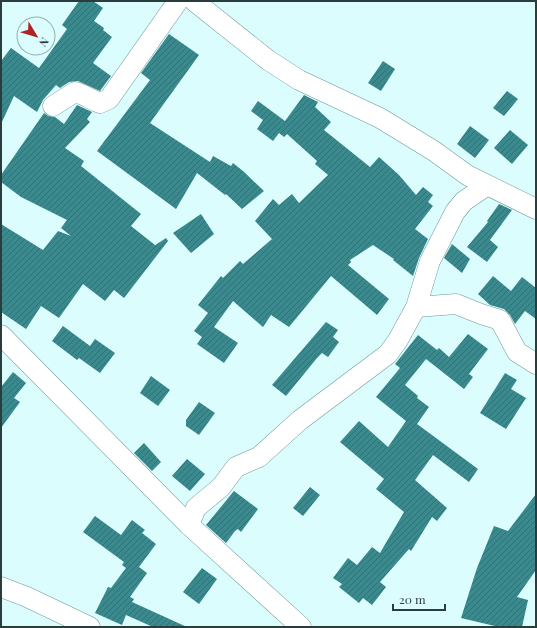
<svg xmlns="http://www.w3.org/2000/svg" width="537" height="628" font-family="'Playfair Display',serif">
  <defs>
    <pattern id="building-hatch" width="6" height="6" patternUnits="userSpaceOnUse"><rect width="6" height="6" fill="#3b898c"/><path d="M-1 1l2-2M0 6l6-6M5 7l2-2" fill="none" stroke="#327174"/></pattern>
  </defs>
  <rect width="100%" height="100%" fill="#dbfdfe"/>
  <g fill="url(#building-hatch)">
    <polygon points="79,1 93,1 103,8 94,21 104,28 103,30 112,37 93,63 111,76 100,91 78,81 69,82 60,88 56,85 43,100 37,112 14,96 1,124 1,61 11,48 39,68 67,29 62,25"/>
    <polygon points="169,34 199,55 150,123 210,162 213,156 231,166 233,163 243,171 264,191 242,209 226,194 225,195 197,173 176,209 97,151 150,80 141,73"/>
    <polygon points="383,61 395,69 381,91 368,83"/>
    <polygon points="507,91 518,99 504,116 493,108"/>
    <polygon points="304,95 318,102 315,107 331,122 324,130 370,167 379,157 399,175 416,195 423,187 433,195 428,202 433,206 415,229 428,239 419,258 413,276 393,260 394,259 373,245 350,260 351,262 348,265 389,299 377,315 331,276 289,327 271,315 263,327 233,301 214,327 238,343 224,363 197,344 202,337 194,331 208,313 198,305 221,276 223,278 240,261 243,264 272,239 255,221 273,199 279,205 292,194 299,203 328,175 315,164 317,161 287,134 284,137 279,133 273,141 257,129 263,120 251,111 258,101 285,121"/>
    <polygon points="77,105 92,112 87,119 90,122 65,148 84,161 81,166 141,214 131,226 155,245 154,246 166,238 168,241 124,298 114,290 105,301 83,284 59,318 41,306 26,329 1,312 1,224 43,250 58,231 71,236 61,228 67,220 21,197 1,182 1,175 44,113 48,116 55,117 64,124"/>
    <polygon points="470,126 489,140 475,158 457,144"/>
    <polygon points="510,130 528,145 512,164 494,148"/>
    <polygon points="499,204 512,210 490,240 498,247 487,262 467,247 488,222 487,221"/>
    <polygon points="201,214 214,234 191,253 173,233"/>
    <polygon points="452,244 470,259 462,273 444,258"/>
    <polygon points="493,276 511,291 522,277 536,288 536,319 525,311 515,324 510,315 504,309 490,305 478,294"/>
    <polygon points="326,322 338,330 333,337 339,342 328,357 322,353 317,358 286,396 272,385"/>
    <polygon points="63,326 90,346 95,339 115,353 100,373 79,358 77,360 52,341"/>
    <polygon points="468,334 488,349 469,374 473,377 464,389 426,359 405,385 418,396 417,398 429,407 417,424 478,469 469,482 433,455 415,480 447,508 437,521 432,517 411,551 409,549 380,582 386,587 372,605 363,598 359,603 339,587 342,584 333,578 348,558 357,565 372,547 380,553 404,512 376,489 384,479 340,442 359,421 388,447 406,421 376,397 400,368 395,364 418,335 437,350 439,348 449,357"/>
    <polygon points="13,372 26,383 14,398 20,402 1,428 1,387"/>
    <polygon points="505,373 517,380 511,389 526,398 506,429 480,413"/>
    <polygon points="151,376 170,390 158,406 140,393"/>
    <polygon points="199,402 215,413 199,435 186,426 186,420"/>
    <polygon points="144,443 161,462 152,471 134,453"/>
    <polygon points="187,459 205,474 190,491 172,476"/>
    <polygon points="310,487 320,495 303,516 293,508"/>
    <polygon points="234,491 258,509 241,532 238,529 235,531 226,543 206,525"/>
    <polygon points="536,494 536,570 517,597 528,600 522,627 499,627 461,618 477,568 494,526 508,531"/>
    <polygon points="95,516 121,535 132,520 145,530 142,533 156,544 139,567 147,573 130,597 134,599 132,602 187,627 153,627 126,615 122,625 95,613 108,587 111,588 126,568 122,565 124,562 83,532"/>
    <polygon points="202,568 217,579 199,604 183,592"/>
  </g>
  <g fill="none" stroke-linecap="round" stroke-linejoin="round">
    <g stroke="#6f9798" stroke-width="21">
      <g id="minor">
        <polyline points="194,1 268,60 299,80 380,118 434,151 467,175 536,209"/>
        <path d="M53,106L75,92C84,94 91,100 100,103L109,99L178,1"/>
        <polyline points="416,307 456,304 481,314 500,320 517,352 536,364"/>
        <polyline points="1,335 189,525 301,627"/>
        <polyline points="189,525 196,508 221,487 236,467 259,457 300,420 388,354 398,340 416,307 430,261 455,212 464,201 486,186"/>
        <polyline points="1,587 27,597 90,627"/>
      </g>
    </g>
    <use href="#minor" stroke="#fff" stroke-width="20"/>
  </g>
  <rect width="537" height="628" fill="none" stroke="#2b3c3d" stroke-width="4"/>
  <g transform="translate(36 36) rotate(128)"><circle r="19" fill="#dbfdfe" stroke="#95b0b1"/>
  <path d="M0-3L7 15L0 10L-7 15Z" fill="#b22124"/>
  <text y="-6" font-size="11" font-weight="bold" text-anchor="middle" fill="#2b3c3d">N</text>
  </g>
  <path d="M393 604v6h52v-6" fill="none" stroke="#2b3c3d" stroke-width="2"/>
  <text x="399" y="604" font-size="12" fill="#2b3c3d" stroke="#dbfdfe" stroke-width="3" paint-order="stroke">20 m</text>
</svg>
